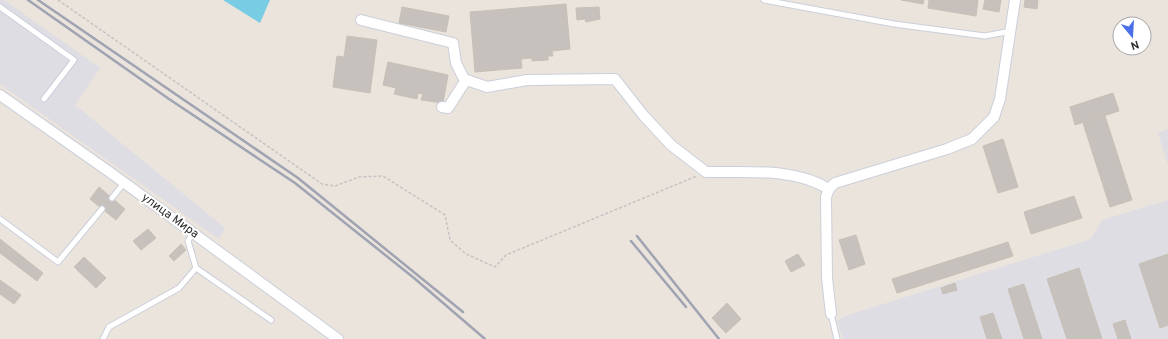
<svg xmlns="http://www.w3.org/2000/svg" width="1168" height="339" font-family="Overpass,sans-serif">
  <rect width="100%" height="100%" fill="#ebe4dd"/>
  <g fill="#dedde3">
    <polygon points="0,0 4,0 100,68 75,105 225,228 219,239 0,84"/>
    <polygon points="1168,129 1168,165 1158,133"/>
    <polygon points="1168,200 1168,339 843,339 837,321 845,316 1091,239 1102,220"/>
  </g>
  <polygon fill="#78cce4" points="223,0 270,0 260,23"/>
  <g fill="#c6c1bc" stroke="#c6c0b6">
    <polygon points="901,0 924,0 923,4"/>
    <polygon points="929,0 978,0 976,16 928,8"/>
    <polygon points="985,0 1001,0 999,12 983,9"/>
    <polygon points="1025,0 1038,0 1037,9 1024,7"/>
    <polygon points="566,4 570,49 552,51 553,56 548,56 548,60 532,61 532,58 521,59 522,68 475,72 470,12"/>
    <polygon points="402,7 449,16 446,32 399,23"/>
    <polygon points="599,7 600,19 586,22 585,19 577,20 576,8"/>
    <polygon points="347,36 377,40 370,93 333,87 337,56 344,57"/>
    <polygon points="388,62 448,75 443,103 421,100 423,94 418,93 417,99 394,94 396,88 383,85"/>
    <polygon points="1113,93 1119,111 1075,125 1070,107"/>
    <polygon points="1105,116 1132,200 1110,207 1083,123"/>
    <polygon points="1003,139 1018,187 998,193 983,146"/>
    <polygon points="99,187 125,209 116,220 90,199"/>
    <polygon points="1074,196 1082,218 1031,234 1024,212"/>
    <polygon points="148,229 156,238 141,250 133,241"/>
    <polygon points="856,235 865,264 849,270 839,240"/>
    <polygon points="0,239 43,273 37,281 0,253"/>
    <polygon points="1008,242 1013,256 897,293 892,279"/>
    <polygon points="181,244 186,250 174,261 169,256"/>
    <polygon points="798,254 805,265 791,272 785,261"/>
    <polygon points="1168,254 1168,325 1160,328 1139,264"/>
    <polygon points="84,257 106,278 96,288 74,267"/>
    <polygon points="1079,268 1102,339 1067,339 1047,279"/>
    <polygon points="0,280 21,295 14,304 0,294"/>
    <polygon points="955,283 957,290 943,294 941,288"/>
    <polygon points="1024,284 1042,339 1024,339 1008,289"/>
    <polygon points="727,303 741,319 726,333 712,318"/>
    <polygon points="993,313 1002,339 987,339 980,317"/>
    <polygon points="1125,320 1131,339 1118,339 1113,324"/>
  </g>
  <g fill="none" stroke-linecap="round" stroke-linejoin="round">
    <g stroke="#cbcfda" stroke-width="7">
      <g id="service">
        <polyline points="764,0 894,24 985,36 1011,31"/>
        <polyline points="0,7 74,60 44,99"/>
        <polyline points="112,198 124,183"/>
        <polyline points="0,219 58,262 102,209"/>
        <polyline points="193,233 188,241 196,268 271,320"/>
        <polyline points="831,314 837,339"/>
        <polyline points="103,339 109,327 179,288 196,268"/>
      </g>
    </g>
    <g stroke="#cbcfda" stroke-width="12">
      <g id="minor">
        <path d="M361,20L453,43L456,63L464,79L487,87L527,80L615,79L644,116L671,145L706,172C747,173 792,167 829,189"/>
        <polyline points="0,95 111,173 338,339"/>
        <polyline points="442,107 448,108 466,80"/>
        <polyline points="831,314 827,278 826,197 829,189 835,183 947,149 972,139 994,117 1000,99 1015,0"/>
      </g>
    </g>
    <polyline stroke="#c3c3c3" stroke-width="1.5" stroke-dasharray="3 2" stroke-linecap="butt" points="58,0 322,184 335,186 359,177 383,176 445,215 450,240 466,254 495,267 506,255 697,176"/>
    <use href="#service" stroke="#fff" stroke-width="5"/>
    <use href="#minor" stroke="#fff" stroke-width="10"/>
    <g stroke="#a0a3b2" stroke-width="2.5">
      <polyline points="28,0 169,99 295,183 414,278 485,339"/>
      <polyline points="38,0 298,178 463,312"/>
      <polyline points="637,236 719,339"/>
      <polyline points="631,241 686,307"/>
    </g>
  </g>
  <g text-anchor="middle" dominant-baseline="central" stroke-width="4" stroke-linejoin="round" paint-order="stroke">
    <g font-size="12" fill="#2a2a2a" stroke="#fff">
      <text transform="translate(170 216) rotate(36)">улица Мира</text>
    </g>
  </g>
  <g transform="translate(1132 36) rotate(162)"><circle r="19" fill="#ffffff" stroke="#aaaaaa"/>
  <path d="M0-3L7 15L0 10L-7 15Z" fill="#4a6fea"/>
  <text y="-6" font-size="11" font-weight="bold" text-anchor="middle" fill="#2a2a2a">N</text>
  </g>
</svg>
